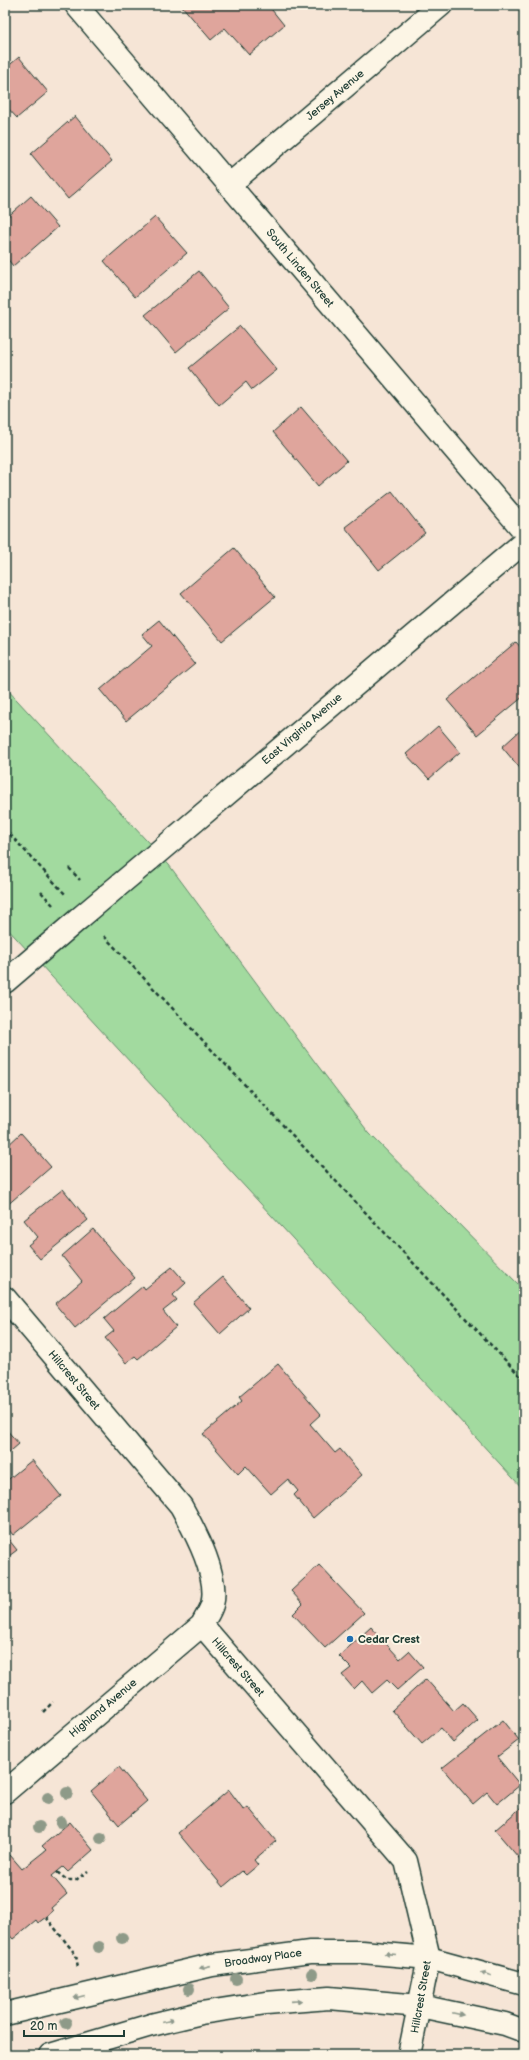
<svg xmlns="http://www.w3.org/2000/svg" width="529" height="2060" font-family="'Balsamiq Sans',sans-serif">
  <rect width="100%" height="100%" fill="#f6e5d6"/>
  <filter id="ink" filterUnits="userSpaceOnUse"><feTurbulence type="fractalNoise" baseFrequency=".025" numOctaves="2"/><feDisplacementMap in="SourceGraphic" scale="8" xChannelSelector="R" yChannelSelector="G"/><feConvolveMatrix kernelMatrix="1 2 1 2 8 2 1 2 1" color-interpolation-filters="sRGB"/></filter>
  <g filter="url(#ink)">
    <polygon fill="#a2da9f" stroke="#608c6a" points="5,687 169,865 315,1062 369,1133 524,1290 524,1490 5,926"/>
    <g fill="#dfa59c" stroke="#1f3d34">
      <polygon points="181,5 268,5 284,25 249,55 225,28 211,40"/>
      <polygon points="19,57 48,92 17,118 5,105 5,69"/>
      <polygon points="75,116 112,161 68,199 31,154"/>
      <polygon points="31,196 58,227 13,266 5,256 5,219"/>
      <polygon points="155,217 187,253 135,297 104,261"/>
      <polygon points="199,271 229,308 176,352 145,315"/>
      <polygon points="240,326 277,370 252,390 246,382 219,405 189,368"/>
      <polygon points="301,407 347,461 318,486 273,432"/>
      <polygon points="392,491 425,533 379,570 345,527"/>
      <polygon points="234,548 275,597 222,641 181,593"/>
      <polygon points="159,620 195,664 126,721 100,690 152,646 142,634"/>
      <polygon points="516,642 524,651 524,696 477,735 447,700"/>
      <polygon points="438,726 460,752 429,779 406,754"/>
      <polygon points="524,727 524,773 502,747"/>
      <polygon points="21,1133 51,1167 5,1207 5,1148"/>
      <polygon points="63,1189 88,1220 40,1259 28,1245 38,1237 24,1220"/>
      <polygon points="93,1229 135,1278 75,1328 55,1304 82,1281 62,1256"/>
      <polygon points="172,1267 186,1283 173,1295 177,1300 163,1311 176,1327 138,1359 135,1356 126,1363 105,1338 114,1331 104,1319 143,1286 145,1289"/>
      <polygon points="223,1277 249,1308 220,1334 193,1303"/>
      <polygon points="278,1364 321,1414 310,1424 335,1453 340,1449 362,1475 313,1518 294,1495 298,1491 288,1479 271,1494 246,1466 238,1474 203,1434 242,1401 239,1397"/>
      <polygon points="5,1428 19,1444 5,1456"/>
      <polygon points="32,1460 61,1496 13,1535 5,1525 5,1482"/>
      <polygon points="5,1535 17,1550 5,1559"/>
      <polygon points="319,1565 364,1613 325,1648 293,1614 303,1604 291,1591"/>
      <polygon points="371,1627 400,1659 409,1651 423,1667 397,1690 387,1680 372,1693 362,1681 354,1689 342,1675 351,1668 339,1656"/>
      <polygon points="426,1679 454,1711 463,1703 478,1720 453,1742 441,1728 422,1744 392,1710"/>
      <polygon points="503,1720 519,1740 497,1757 520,1785 497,1804 487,1792 473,1804 442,1768"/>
      <polygon points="119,1767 147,1801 119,1825 91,1791"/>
      <polygon points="229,1790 244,1810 248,1807 276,1841 254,1860 258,1865 246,1875 242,1871 223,1887 178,1833"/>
      <polygon points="524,1805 524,1864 495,1830"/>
      <polygon points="70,1822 93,1850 68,1872 63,1867 52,1876 67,1894 51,1908 53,1911 46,1917 38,1923 36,1920 13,1939 5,1930 5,1859 10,1855 22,1869 46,1850 42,1846"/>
    </g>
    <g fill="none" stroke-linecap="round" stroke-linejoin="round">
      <g stroke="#1f3d34" stroke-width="25">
        <g id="street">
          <path d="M5,1298L181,1506C194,1530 220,1576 212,1605C210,1612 205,1618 202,1625L5,1792"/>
          <polyline points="202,1625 406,1861 429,1958 409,2055"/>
          <polyline points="5,2014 212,1965 310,1952 362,1952 429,1958 524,1984"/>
          <polyline points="50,2055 151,2025 201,2013 266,2003 329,1998 420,2006 505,2024 524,2031"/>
        </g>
      </g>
      <g stroke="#1f3d34" stroke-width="25">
        <g id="secondary">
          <polyline points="76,5 524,531"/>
          <polyline points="229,185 441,5"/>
          <polyline points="149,860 524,542"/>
          <polyline points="5,982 81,917"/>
        </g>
      </g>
      <g stroke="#1f3d34" stroke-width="2.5" stroke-dasharray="4 3" stroke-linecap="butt">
        <polyline points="5,829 65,894"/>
        <polyline points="69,868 80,880"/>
        <polyline points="41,892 53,905"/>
        <polyline points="104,936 524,1380"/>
        <polyline points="43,1712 53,1702"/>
        <polyline points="57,1872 67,1880 76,1880 88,1871"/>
        <polyline points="46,1917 76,1955 78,1968"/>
      </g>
      <use href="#street" stroke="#fcf5e5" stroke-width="22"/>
      <use href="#secondary" stroke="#fcf5e5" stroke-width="22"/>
      <g stroke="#1f3d34" stroke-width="25" stroke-linecap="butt">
        <polyline id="secondary-bridge" points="81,917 149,860"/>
      </g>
      <use href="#secondary-bridge" stroke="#fcf5e5" stroke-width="22"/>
    </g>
    <g fill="#8e9a88">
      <circle cx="67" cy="1793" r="6"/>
      <circle cx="48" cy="1798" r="6"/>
      <circle cx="61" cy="1822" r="6"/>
      <circle cx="39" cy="1827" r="6"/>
      <circle cx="101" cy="1838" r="6"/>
      <circle cx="122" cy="1938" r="6"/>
      <circle cx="99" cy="1947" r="6"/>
      <circle cx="312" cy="1974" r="6"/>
      <circle cx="236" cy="1979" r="6"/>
      <circle cx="189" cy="1989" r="6"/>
      <circle cx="66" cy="2023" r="6"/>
    </g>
    <defs><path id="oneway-solid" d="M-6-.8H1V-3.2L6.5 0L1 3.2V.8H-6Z"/></defs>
    <g fill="#8e998c">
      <use href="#oneway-solid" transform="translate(390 1954) rotate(-175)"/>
      <use href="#oneway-solid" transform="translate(205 1967) rotate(167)"/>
      <use href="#oneway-solid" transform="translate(486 1974) rotate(-164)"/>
      <use href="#oneway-solid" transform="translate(79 1997) rotate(166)"/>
      <use href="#oneway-solid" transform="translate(296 2001) rotate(-4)"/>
      <use href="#oneway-solid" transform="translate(458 2014) rotate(12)"/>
      <use href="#oneway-solid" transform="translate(168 2021) rotate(-14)"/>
    </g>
  </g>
  <circle fill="#1f6fb2" stroke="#fcf5e5" stroke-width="1.5" cx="350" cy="1639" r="4"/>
  <g text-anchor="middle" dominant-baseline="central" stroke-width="4" stroke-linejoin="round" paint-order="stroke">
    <g font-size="11" fill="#1f3d34" stroke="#fcf5e5">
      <text transform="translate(335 95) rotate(-40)">Jersey Avenue</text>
      <text transform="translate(300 268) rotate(50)">South Linden Street</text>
      <text transform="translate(302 729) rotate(-41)">East Virginia Avenue</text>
      <text transform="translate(74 1380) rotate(50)">Hillcrest Street</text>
      <text transform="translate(238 1667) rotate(49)">Hillcrest Street</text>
      <text transform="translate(103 1708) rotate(-40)">Highland Avenue</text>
      <text transform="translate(263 1958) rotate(-8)">Broadway Place</text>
      <text transform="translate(421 1997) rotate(-80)">Hillcrest Street</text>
    </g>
    <g font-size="11" font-weight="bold" fill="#1f3d34" stroke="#fcf5e5" text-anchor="start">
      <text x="358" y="1639">Cedar Crest</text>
    </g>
  </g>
  <rect width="529" height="2060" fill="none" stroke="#fcf5e5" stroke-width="20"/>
  <rect x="10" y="10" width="509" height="2040" fill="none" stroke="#1f3d34" stroke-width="1.5" filter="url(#ink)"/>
  <path d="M24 2030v6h100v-6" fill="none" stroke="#1f3d34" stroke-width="2"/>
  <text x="30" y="2030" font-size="12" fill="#1f3d34" stroke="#fcf5e5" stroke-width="3" paint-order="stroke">20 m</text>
</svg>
